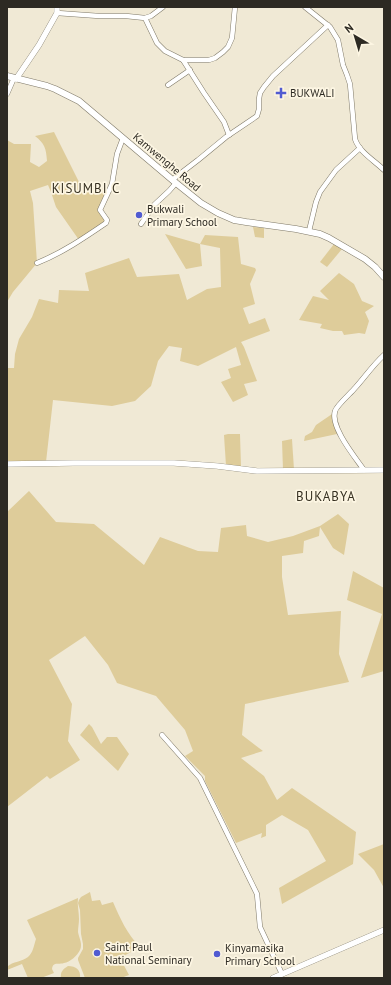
<svg xmlns="http://www.w3.org/2000/svg" width="391" height="985" font-family="'PT Sans',sans-serif">
  <rect width="100%" height="100%" fill="#f0e9d5"/>
  <g fill="#decc9a">
    <path d="M54,132L80,184L100,187L110,191L100,212L106,221L79,240L56,207L51,192L48,185L30,191L33,203L37,263L13,292L7,302V140L14,144H31L30,162L39,167L47,161C46,148 45,144 35,136Z"/>
    <polygon points="253,227 264,228 264,238 255,237"/>
    <polygon points="165,234 200,244 205,235 238,237 241,264 255,268 256,270 250,284 255,304 243,308 249,324 265,318 270,331 241,342 244,347 257,381 244,384 248,395 233,402 221,382 231,378 228,369 241,365 236,347 198,366 180,361 182,348 169,346 158,361 151,386 135,401 112,406 53,400 46,462 7,465 7,368 14,368 15,354 19,339 32,317 39,299 58,303 59,290 89,291 85,273 129,258 137,277 179,274 187,300 207,289 221,287 220,248 200,244 202,266 186,269"/>
    <polygon points="334,244 342,249 327,267 320,262"/>
    <polygon points="339,273 354,284 362,301 374,306 365,312 369,321 365,334 359,333 344,335 342,331 333,331 320,328 322,324 299,320 313,296 329,300 320,291"/>
    <path d="M335,412C333,420 334,427 337,434L304,441L305,436L312,432L316,425Z"/>
    <polygon points="228,434 240,434 241,467 226,466 224,435"/>
    <polygon points="292,439 294,470 283,470 282,441"/>
    <polygon points="29,491 56,522 94,524 144,565 160,537 198,551 218,552 221,528 246,525 247,536 268,542 293,536 320,526 338,514 349,524 344,555 333,548 320,527 319,536 304,541 303,553 282,556 282,577 288,615 341,611 339,654 349,682 245,704 242,735 263,751 241,758 264,776 277,800 292,788 356,832 353,864 282,904 279,888 326,861 308,830 282,815 266,825 266,836 261,838 262,833 236,843 205,781 205,776 185,756 193,751 185,730 156,696 117,683 108,665 85,636 49,660 72,704 68,741 80,760 50,779 47,776 7,807 7,512"/>
    <polygon points="353,571 384,588 384,671 361,678 382,614 347,600"/>
    <polygon points="89,724 92,727 101,744 107,737 117,737 129,754 118,771 80,735"/>
    <polygon points="384,844 384,888 374,870 358,854"/>
    <path d="M90,892L92,901L100,900L102,905L113,902C120,918 127,934 140,947L120,958L129,975L121,978H85L78,960V958L83,949V944L81,934L80,910L78,903L79,900L81,897Z"/>
    <path d="M78,898C77,905 79,912 79,919C79,923 78,928 78,932C79,938 83,944 80,950C77,956 70,962 64,963C58,965 53,961 52,969L54,973L41,978H28L22,964L7,970V967C13,961 22,962 28,957C33,953 34,945 36,939L27,920Z"/>
    <path d="M68,966C76,966 81,970 80,978H61C60,972 63,969 68,966Z"/>
  </g>
  <g fill="none" stroke-linecap="round" stroke-linejoin="round">
    <g stroke="#7f7968" stroke-width="5.5">
      <g id="minor">
        <path d="M305,7L330,27L338,40L343,65L347,75L350,84L355,139C359,152 375,161 384,170"/>
        <polyline points="57,13 99,16 126,16 145,18 151,16 163,7"/>
        <polyline points="145,18 157,43 165,51 183,60 209,60 215,58 223,52 228,47 232,38 235,7"/>
        <polyline points="183,60 204,93 224,122 229,135"/>
        <polyline points="168,85 190,70"/>
        <polyline points="7,94 14,78"/>
        <polyline points="172,180 198,160 226,137 257,116 259,109 259,99 260,93 264,87 273,76 328,25"/>
        <polyline points="141,224 154,205 169,191 176,183"/>
        <polyline points="309,231 316,202 320,192 336,170 360,148"/>
        <path d="M37,263C62,253 84,238 106,223L107,220L100,210L112,184L117,154L123,138"/>
        <path d="M364,470C355,457 330,427 335,411C337,405 351,393 355,388C365,377 373,365 384,355"/>
        <polyline points="162,735 200,778 257,894 260,927 282,974"/>
      </g>
    </g>
    <g stroke="#7f7968" stroke-width="6">
      <g id="tertiary">
        <polyline points="16,79 39,45 57,13 57,7"/>
        <polyline points="7,464 74,463 174,463 217,466 257,471 384,470"/>
        <polyline points="273,978 384,930"/>
      </g>
    </g>
    <g stroke="#7f7968" stroke-width="7">
      <polyline id="secondary" points="7,76 47,86 55,89 79,101 176,183 201,203 218,213 234,220 246,222 296,229 320,234 329,238 365,259 375,267 384,277"/>
    </g>
    <use href="#minor" stroke="#fff" stroke-width="4.5"/>
    <use href="#tertiary" stroke="#fff" stroke-width="5.5"/>
    <use href="#secondary" stroke="#fff" stroke-width="6"/>
  </g>
  <g fill="#515bd1" stroke="#fdf6e3" stroke-width="1.5">
    <path d="M279 87h4v4h4v4h-4v4h-4v-4h-4v-4h4z"/>
    <circle cx="139" cy="215" r="4"/>
    <circle cx="97" cy="953" r="4"/>
    <circle cx="217" cy="954" r="4"/>
  </g>
  <g text-anchor="middle" dominant-baseline="central" stroke-width="3.5" stroke-linejoin="round" paint-order="stroke">
    <g font-size="11" fill="#2d2a23" stroke="#fdf6e3" text-anchor="start">
      <text x="290" y="93">BUKWALI</text>
      <text x="147" y="209">Bukwali<tspan x="147" dy="13">Primary School</tspan></text>
      <text x="105" y="947">Saint Paul<tspan x="105" dy="13">National Seminary</tspan></text>
      <text x="225" y="948">Kinyamasika<tspan x="225" dy="13">Primary School</tspan></text>
    </g>
    <g font-size="11" fill="#2d2a23" stroke="#fdf6e3">
      <text transform="translate(167 162) rotate(40)">Kamwenghe Road</text>
    </g>
    <g font-size="13" letter-spacing="1" fill="#363021" stroke="#fdf6e3">
      <text x="86" y="188">KISUMBI C</text>
      <text x="326" y="496">BUKABYA</text>
    </g>
  </g>
  <rect width="391" height="985" fill="none" stroke="#2d2a23" stroke-width="16"/>
  <g transform="translate(355 36) rotate(322)" stroke="#fdf6e3" stroke-width="3" paint-order="stroke">
  <path d="M0-3L7 15L0 10L-7 15Z" fill="#2d2a23"/>
  <text y="-6" font-size="11" font-weight="bold" text-anchor="middle" fill="#2d2a23">N</text>
  </g>
</svg>
